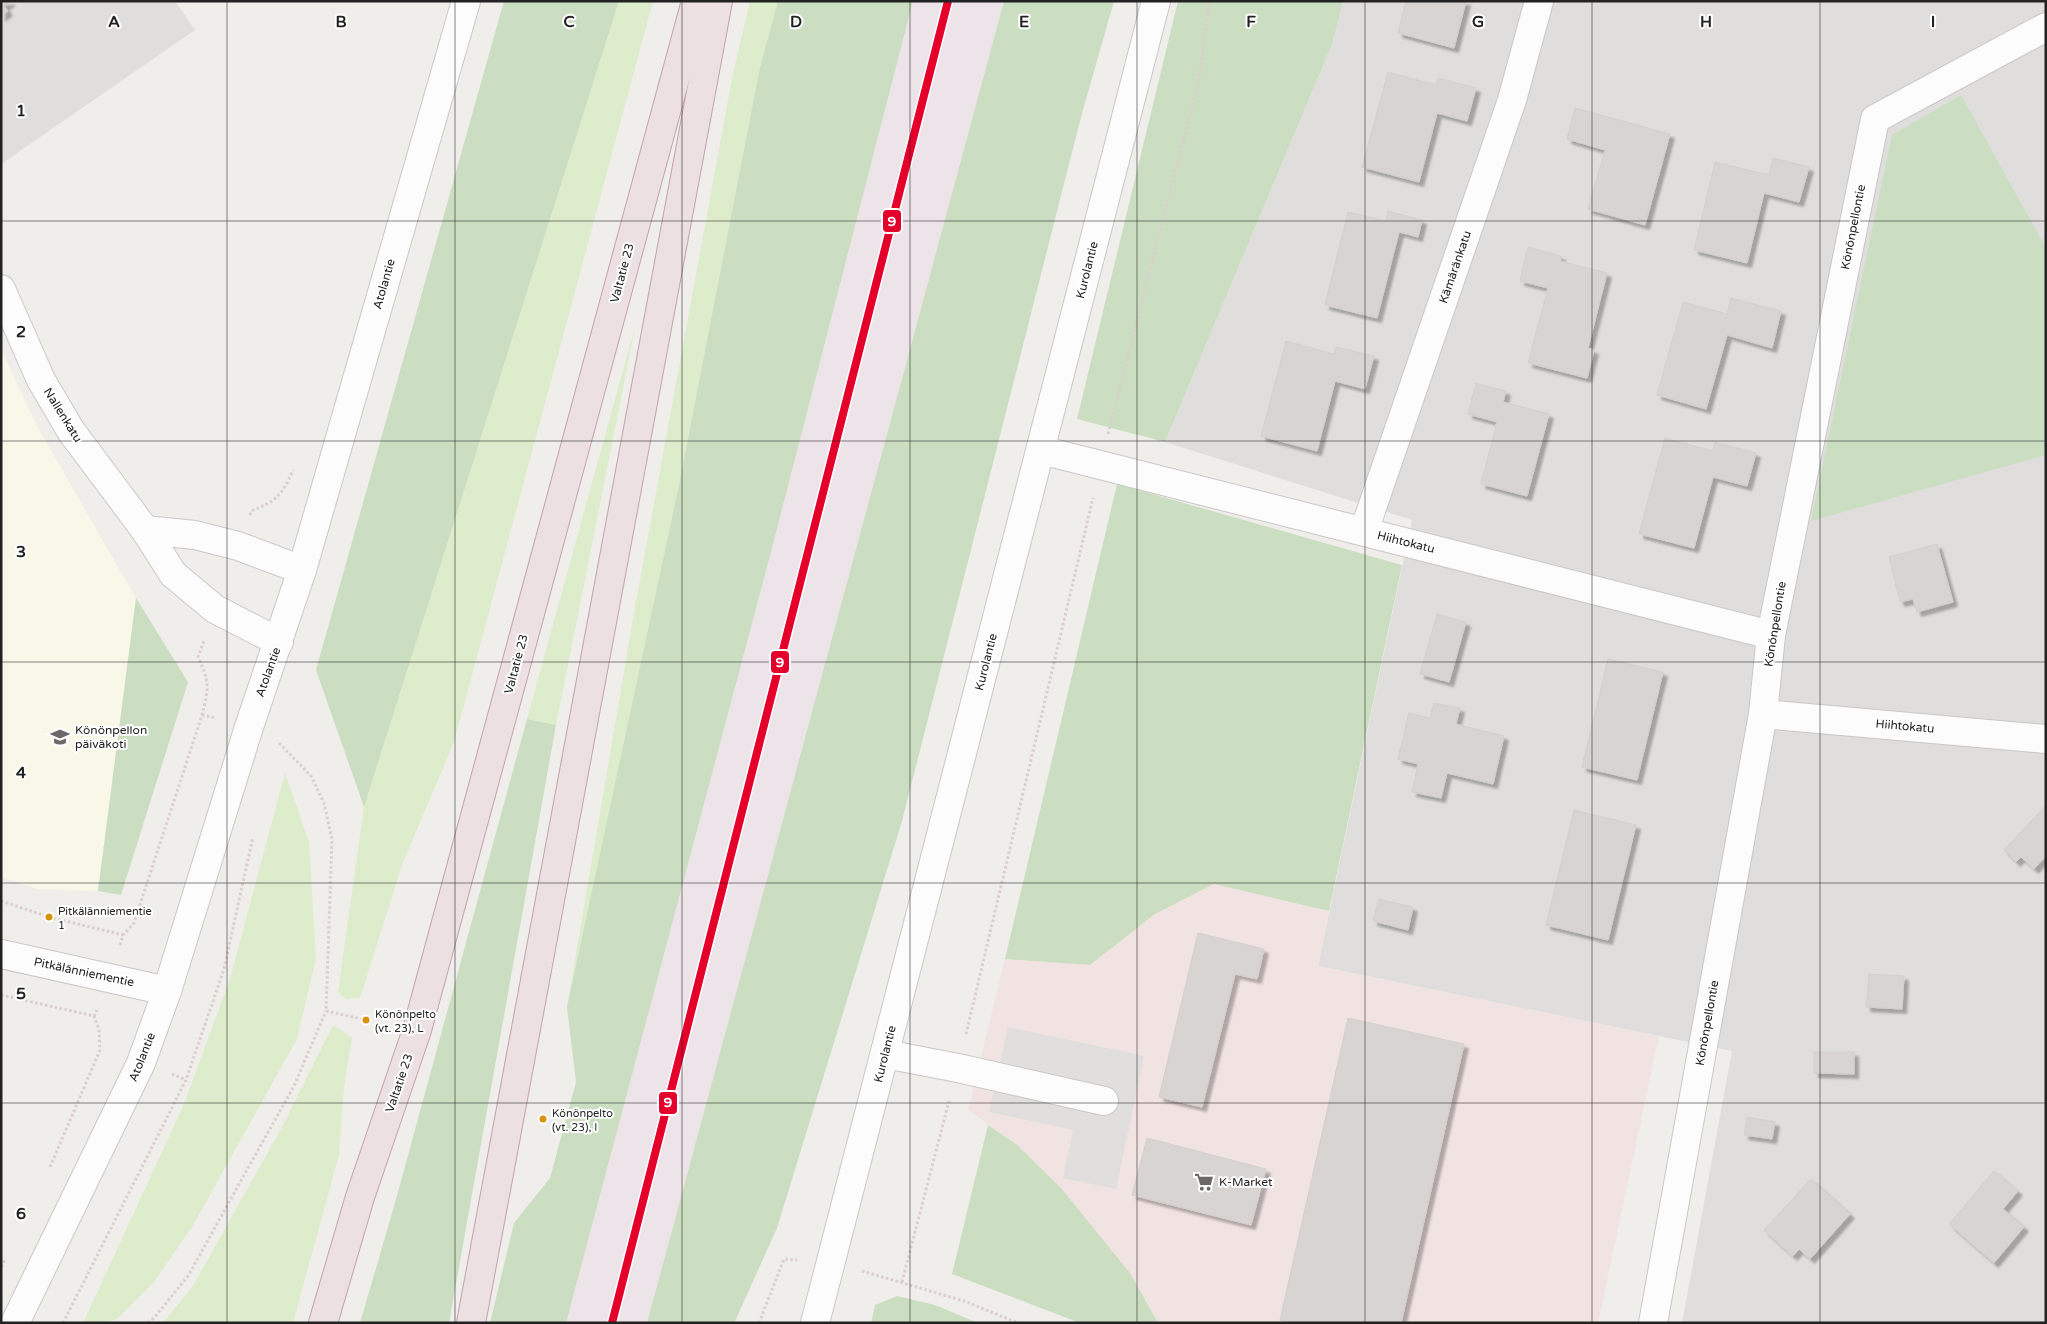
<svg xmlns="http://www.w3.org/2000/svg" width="2047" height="1324" font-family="'Varela Round',sans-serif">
  <defs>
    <filter id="shadow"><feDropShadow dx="4.5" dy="4.5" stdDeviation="1" flood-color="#0004"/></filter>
  </defs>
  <rect width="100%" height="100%" fill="#f0eeeb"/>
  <g fill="#dfdedc">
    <polygon points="1,1 175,1 195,30 1,164"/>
    <polygon points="1343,1 2046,1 2046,1323 1682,1323 1732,1051 1318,966 1412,520 1165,442 1333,42"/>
  </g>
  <polygon fill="#f1e3e1" points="1214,884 1329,911 1318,966 1659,1036 1598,1323 1158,1323 1130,1273 1061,1188 1016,1144 968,1110 1005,959 1090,965 1155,914"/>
  <polygon fill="#ede4e9" points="913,1 1004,1 647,1323 566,1323 771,552"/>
  <polygon fill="#f8f7e8" points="1,349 37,426 136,598 98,891 38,889 1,877"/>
  <g fill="#ddeccb">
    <polygon points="619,1 653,1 454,742 402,865 360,998 346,999 338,992 364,807"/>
    <polygon points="750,1 778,1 760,67 679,485 567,1007 635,607 733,73"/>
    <polygon points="636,323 556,725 527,719"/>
    <polygon points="285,773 309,842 316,958 297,1039 192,1227 154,1282 117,1319 103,1323 83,1323 184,1104 230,979"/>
    <polygon points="333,1025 352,1038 344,1087 339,1155 293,1323 163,1323 193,1286 283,1125"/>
  </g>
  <g fill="#cbdec1">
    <polygon points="504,1 619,1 364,807 316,670"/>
    <polygon points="778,1 913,1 771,552 566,1323 490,1323 514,1223 550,1178 576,1082 567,1007 679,485 760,67"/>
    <polygon points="1004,1 1114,1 1081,117 902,821 777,1228 736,1319 734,1323 647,1323"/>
    <polygon points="1178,1 1343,1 1333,42 1165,442 1077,419"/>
    <polygon points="1961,95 2046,248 2046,455 1811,521 1892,135"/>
    <polygon points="1117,484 1402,565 1329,911 1214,884 1155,914 1090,965 1005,959"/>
    <polygon points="136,598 188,682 121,895 98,891"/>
    <polygon points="527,719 556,725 449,1323 360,1323 395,1203"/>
    <polygon points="988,1125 1016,1144 1061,1188 1130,1273 1158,1323 1080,1323 952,1274"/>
    <polygon points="897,1296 935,1305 978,1323 871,1323 875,1305"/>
  </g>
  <polygon fill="#e0dfde" points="1008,1027 1144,1056 1116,1189 1063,1178 1073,1130 989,1112"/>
  <g fill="#d7d4d2" stroke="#d3d0cc" filter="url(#shadow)">
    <polygon points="1,1 11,1 4,6 8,11 1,17"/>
    <polygon points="1406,1 1466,1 1454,48 1398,33"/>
    <polygon points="1388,72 1436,85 1438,78 1476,88 1467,121 1437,113 1419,182 1362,167"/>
    <polygon points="1575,108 1670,134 1645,225 1588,209 1605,150 1567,139"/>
    <polygon points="1773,158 1809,167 1799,202 1764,193 1747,263 1694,250 1715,162 1769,175"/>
    <polygon points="1388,211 1422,220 1418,237 1399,232 1377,318 1325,305 1348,212 1386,221"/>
    <polygon points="1528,247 1561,256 1560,261 1607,273 1588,348 1594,350 1587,378 1528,363 1548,288 1520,281"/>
    <polygon points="1731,298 1781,311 1772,348 1727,335 1706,409 1657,395 1683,302 1727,314"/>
    <polygon points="1286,341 1334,354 1336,347 1374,356 1365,389 1335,381 1317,451 1261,436"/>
    <polygon points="1476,383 1506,391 1503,402 1549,414 1527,496 1481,484 1497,422 1468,414"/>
    <polygon points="1665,438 1713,451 1715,442 1756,453 1747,486 1713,477 1694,548 1639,534"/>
    <polygon points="1937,544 1953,602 1917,612 1913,599 1900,602 1889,557"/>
    <polygon points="1437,614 1466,622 1449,682 1420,674"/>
    <polygon points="1608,659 1663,672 1637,780 1582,767"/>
    <polygon points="1434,703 1460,708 1456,724 1504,736 1493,784 1447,773 1441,798 1412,792 1418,764 1398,759 1409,713 1430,718"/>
    <polygon points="2046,805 2046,856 2034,869 2021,857 2016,862 2004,850"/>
    <polygon points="1574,810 1636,825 1608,940 1546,925"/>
    <polygon points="1379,899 1413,907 1408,930 1373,921"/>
    <polygon points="1198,933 1264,949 1257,979 1235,974 1202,1107 1159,1097"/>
    <polygon points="1869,974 1904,976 1902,1009 1866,1007"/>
    <polygon points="1348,1018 1464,1044 1401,1323 1293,1323 1280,1320"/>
    <polygon points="1814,1052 1854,1052 1854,1074 1814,1073"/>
    <polygon points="1747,1117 1775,1122 1772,1139 1744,1135"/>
    <polygon points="1147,1138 1266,1169 1251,1225 1132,1195"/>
    <polygon points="1994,1171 2018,1191 2003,1209 2024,1227 1994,1263 1949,1224"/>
    <polygon points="1811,1179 1850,1214 1810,1259 1799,1249 1793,1256 1764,1230"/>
  </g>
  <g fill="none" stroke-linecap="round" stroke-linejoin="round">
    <g stroke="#c9c8c7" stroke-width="30">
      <g id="minor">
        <polyline points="1,289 41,380 71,431 145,530 173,574 215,609 279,642"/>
        <polyline points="1041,450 1771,635"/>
        <polyline points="145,530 195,535 238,546 302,570"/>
        <polyline points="1364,531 1512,100 1539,1"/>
        <polyline points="1763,714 2046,739"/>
        <polyline points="1,954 167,991"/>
        <polyline points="885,1054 958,1068 1104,1101"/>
        <polyline points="15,1323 141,1063 167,991 249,727 302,570 466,1"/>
        <polyline points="815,1323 1156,1"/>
        <polyline points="1653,1323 1763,714 1771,635 1875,119 2046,27"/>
      </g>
    </g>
    <g stroke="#c5a2ac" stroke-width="30">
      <g id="highway">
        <polyline points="323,1323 360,1197 417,1030 696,1"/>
        <polyline points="471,1323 718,1"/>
      </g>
    </g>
    <g stroke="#dccecd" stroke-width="3" stroke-dasharray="2.5 2.5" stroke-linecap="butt">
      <polyline points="1108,434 1199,79 1209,1"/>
      <path d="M250,515L251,511C277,501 282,495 293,470"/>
      <polyline points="202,715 216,718"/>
      <polyline points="279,743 311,776 324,803 332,839 326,1011 366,1020"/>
      <polyline points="1,901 49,917 123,935"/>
      <path d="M120,945L123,935L134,923L202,715C209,687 210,683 198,657L204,641"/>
      <polyline points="1,995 94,1016 97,1010"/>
      <polyline points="966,1034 1093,498"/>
      <polyline points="172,1074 186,1080"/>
      <polyline points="50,1167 100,1050 99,1029 94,1016"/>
      <polyline points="1,1267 6,1258"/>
      <polyline points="862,1271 964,1301 1018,1323"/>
      <polyline points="902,1282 949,1101"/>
      <polyline points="63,1323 186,1080 224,969 253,837"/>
      <polyline points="148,1323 154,1318 188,1276 248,1168 294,1086 326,1011"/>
      <polyline points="759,1323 784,1259 797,1260"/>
    </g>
    <use href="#minor" stroke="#fdfcfc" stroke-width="28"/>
    <use href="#highway" stroke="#ece0e2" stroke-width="28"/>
    <g stroke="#fff" stroke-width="11">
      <polyline id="rail-1" points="612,1323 948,1"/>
    </g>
    <use href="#rail-1" stroke="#e4002b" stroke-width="8"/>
  </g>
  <path fill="none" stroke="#222" stroke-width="1" stroke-opacity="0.55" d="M227,1V1323M455,1V1323M682,1V1323M910,1V1323M1137,1V1323M1365,1V1323M1592,1V1323M1820,1V1323M1,221H2046M1,441H2046M1,662H2046M1,883H2046M1,1103H2046"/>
  <defs>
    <g id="school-bare" transform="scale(1.5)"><path d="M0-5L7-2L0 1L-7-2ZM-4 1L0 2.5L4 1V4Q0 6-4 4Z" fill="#6a6968" stroke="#fff" stroke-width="2.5" paint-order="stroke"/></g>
    <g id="supermarket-bare" transform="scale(1.5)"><path d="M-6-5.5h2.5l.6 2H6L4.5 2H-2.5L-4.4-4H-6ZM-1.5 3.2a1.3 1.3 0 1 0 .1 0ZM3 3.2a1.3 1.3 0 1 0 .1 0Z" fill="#6a6968" stroke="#fff" stroke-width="2.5" paint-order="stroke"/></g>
  </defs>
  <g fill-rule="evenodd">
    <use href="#school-bare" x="60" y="737"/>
    <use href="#supermarket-bare" x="1204" y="1182"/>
  </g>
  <g fill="#d79205" stroke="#fff" stroke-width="2">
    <circle cx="49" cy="917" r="4.5"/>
    <circle cx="366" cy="1020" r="4.5"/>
    <circle cx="543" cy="1119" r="4.5"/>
  </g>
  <g text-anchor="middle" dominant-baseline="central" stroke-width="4" stroke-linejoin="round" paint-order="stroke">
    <g font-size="11" fill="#222" stroke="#fff" text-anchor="start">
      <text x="58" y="911">Pitkälänniementie<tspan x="58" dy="14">1</tspan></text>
      <text x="375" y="1014">Könönpelto<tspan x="375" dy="14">(vt. 23), L</tspan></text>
      <text x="552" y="1113">Könönpelto<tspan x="552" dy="14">(vt. 23), I</tspan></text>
    </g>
    <g font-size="12" fill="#222" stroke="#fff">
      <text transform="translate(1853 227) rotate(-79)">Könönpellontie</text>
      <text transform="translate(1455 267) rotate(-71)">Kämäränkatu</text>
      <text transform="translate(1087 270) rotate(-76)">Kurolantie</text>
      <text transform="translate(622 273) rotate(-75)">Valtatie 23</text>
      <text transform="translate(384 284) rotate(-74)">Atolantie</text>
      <text transform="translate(63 415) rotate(58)">Nallenkatu</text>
      <text transform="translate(1406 542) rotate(14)">Hiihtokatu</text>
      <text transform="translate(1775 624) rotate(-81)">Könönpellontie</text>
      <text transform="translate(986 662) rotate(-76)">Kurolantie</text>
      <text transform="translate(516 664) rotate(-75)">Valtatie 23</text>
      <text transform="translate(268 672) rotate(-70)">Atolantie</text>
      <text transform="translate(1905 726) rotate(5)">Hiihtokatu</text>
      <text transform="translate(84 972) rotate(12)">Pitkälänniementie</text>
      <text transform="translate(1707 1023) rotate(-80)">Könönpellontie</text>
      <text transform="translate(885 1054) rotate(-76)">Kurolantie</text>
      <text transform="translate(142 1057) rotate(-68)">Atolantie</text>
      <text transform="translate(399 1083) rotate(-71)">Valtatie 23</text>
    </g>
    <g font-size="12" fill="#222" stroke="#fff" text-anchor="start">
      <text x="75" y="730">Könönpellon<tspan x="75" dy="14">päiväkoti</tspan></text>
      <text x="1219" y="1182">K-Market</text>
    </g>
  </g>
  <g font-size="16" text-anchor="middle" font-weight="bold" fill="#222" stroke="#fff" stroke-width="4" stroke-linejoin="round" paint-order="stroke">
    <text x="114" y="27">A</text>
    <text x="341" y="27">B</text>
    <text x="569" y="27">C</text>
    <text x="796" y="27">D</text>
    <text x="1024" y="27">E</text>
    <text x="1251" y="27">F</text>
    <text x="1478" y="27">G</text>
    <text x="1706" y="27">H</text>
    <text x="1933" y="27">I</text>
    <text x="21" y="116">1</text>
    <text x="21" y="337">2</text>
    <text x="21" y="557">3</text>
    <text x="21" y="778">4</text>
    <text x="21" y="999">5</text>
    <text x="21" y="1219">6</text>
  </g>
  <g stroke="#fff" stroke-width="2">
    <rect x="882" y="209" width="20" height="24" rx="5" fill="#e4002b"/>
    <rect x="770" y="650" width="20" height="24" rx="5" fill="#e4002b"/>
    <rect x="658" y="1091" width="20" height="24" rx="5" fill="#e4002b"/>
  </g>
  <g font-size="14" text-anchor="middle" font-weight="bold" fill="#fff">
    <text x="892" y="226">9</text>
    <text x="780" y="667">9</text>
    <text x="668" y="1107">9</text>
  </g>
  <rect width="2047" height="1324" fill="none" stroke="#222222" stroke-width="5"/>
</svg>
